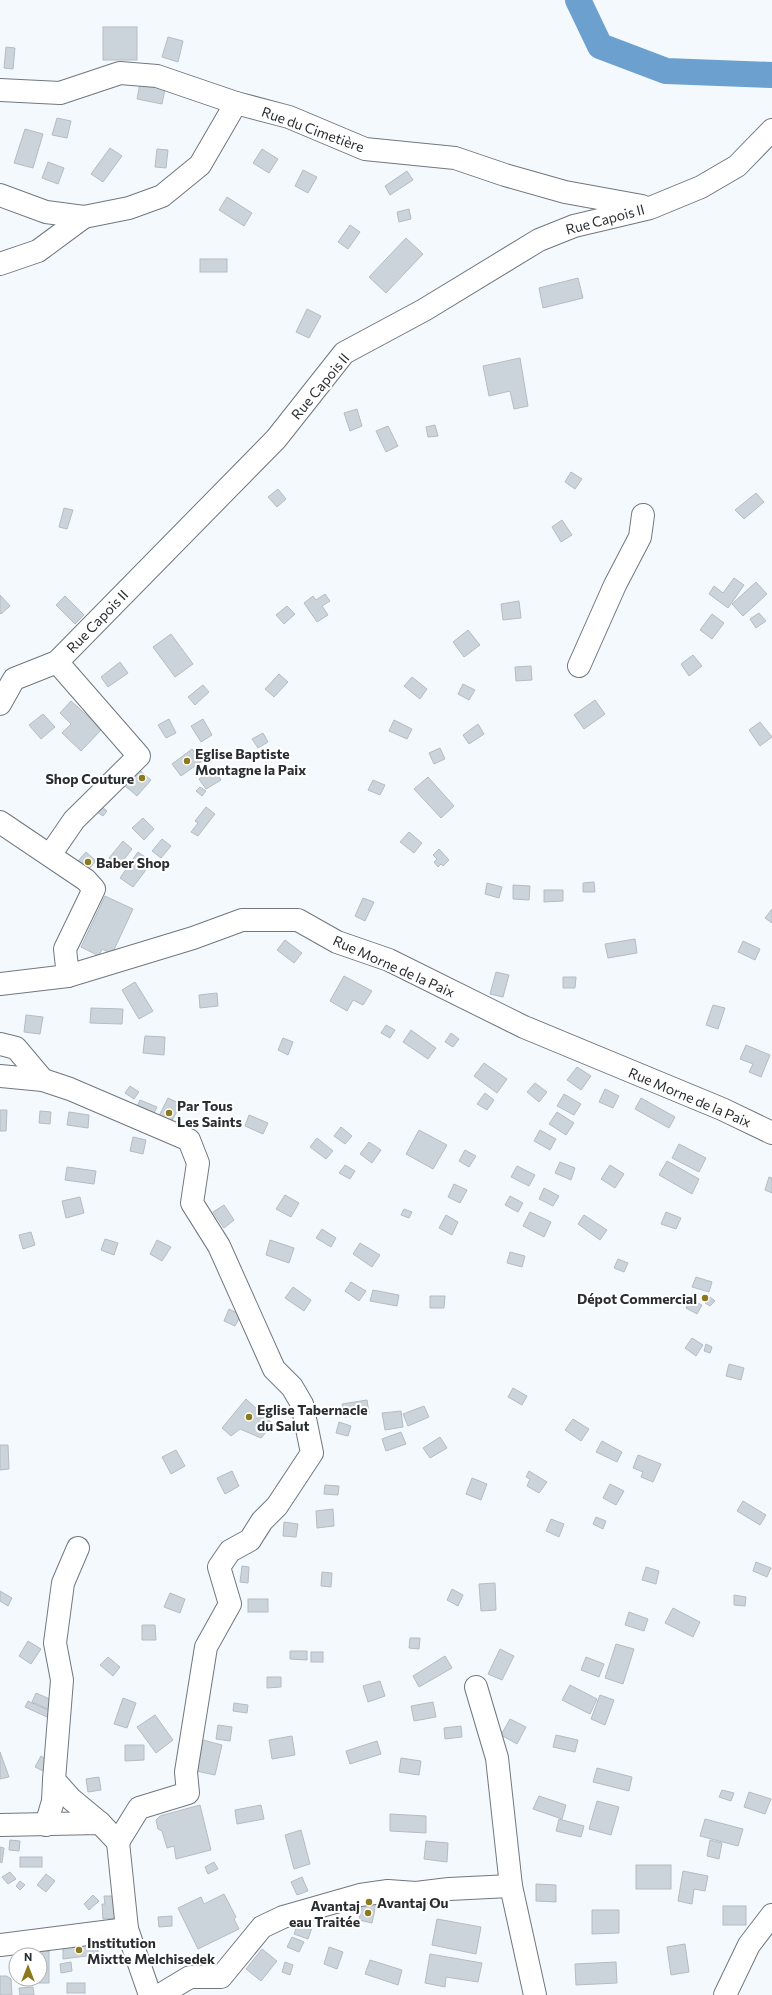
<svg xmlns="http://www.w3.org/2000/svg" width="772" height="1995" font-family="Commissioner,sans-serif">
  <rect width="100%" height="100%" fill="#f4f9fe"/>
  <g fill="none" stroke-linecap="round" stroke-linejoin="round">
    <polyline stroke="#6ca1cf" stroke-width="26" points="578,0 600,46 666,71 772,75"/>
  </g>
  <g fill="#cbd4db" stroke="#b4bcc4">
    <rect x="103" y="27" width="34" height="33"/>
    <polygon points="168,37 183,41 178,62 162,57"/>
    <polygon points="6,47 15,48 13,69 4,68"/>
    <polygon points="140,83 165,89 162,104 137,99"/>
    <polygon points="57,118 71,121 67,138 52,135"/>
    <polygon points="25,129 43,134 33,168 14,163"/>
    <polygon points="110,148 122,156 103,182 91,174"/>
    <polygon points="157,149 168,150 166,168 155,167"/>
    <polygon points="262,149 278,159 269,173 253,163"/>
    <polygon points="48,162 64,168 58,184 42,178"/>
    <polygon points="303,170 317,177 308,193 295,186"/>
    <polygon points="407,171 413,180 390,195 385,186"/>
    <polygon points="227,197 252,213 244,226 219,210"/>
    <polygon points="409,209 411,219 399,222 397,212"/>
    <polygon points="350,225 360,232 348,249 338,242"/>
    <polygon points="406,238 423,254 386,293 369,277"/>
    <rect x="200" y="259" width="27" height="13"/>
    <polygon points="578,278 583,298 543,308 539,288"/>
    <polygon points="307,309 321,316 309,338 296,332"/>
    <polygon points="520,358 528,406 514,409 510,391 489,396 483,366"/>
    <polygon points="357,409 362,426 350,431 344,413"/>
    <polygon points="435,425 438,436 428,437 426,427"/>
    <polygon points="388,426 398,446 386,452 376,431"/>
    <polygon points="571,472 582,479 575,489 565,482"/>
    <polygon points="278,489 286,499 277,507 268,497"/>
    <polygon points="756,493 764,502 744,519 735,510"/>
    <polygon points="64,508 73,510 67,529 59,527"/>
    <polygon points="562,520 572,535 561,542 552,527"/>
    <polygon points="734,578 744,585 728,608 709,594 714,586 723,593"/>
    <polygon points="756,582 767,594 743,616 732,604"/>
    <polygon points="325,594 330,601 322,606 328,615 317,622 304,603 313,596 316,600"/>
    <polygon points="0,595 10,606 1,614 0,613"/>
    <polygon points="65,596 84,615 75,624 56,605"/>
    <polygon points="519,601 521,618 503,620 501,604"/>
    <polygon points="287,606 295,614 284,624 276,615"/>
    <polygon points="759,613 766,621 756,628 750,619"/>
    <polygon points="712,614 724,623 712,639 700,630"/>
    <polygon points="468,630 480,645 464,657 453,642"/>
    <polygon points="171,634 193,664 175,677 153,647"/>
    <polygon points="693,655 702,666 689,676 681,664"/>
    <polygon points="120,662 128,673 108,687 101,677"/>
    <polygon points="531,666 532,680 516,681 515,667"/>
    <polygon points="279,674 288,682 274,697 265,689"/>
    <polygon points="412,677 427,689 420,699 404,686"/>
    <polygon points="463,684 475,690 469,700 458,694"/>
    <polygon points="203,685 209,692 195,705 188,697"/>
    <polygon points="595,700 605,714 584,729 574,715"/>
    <polygon points="71,701 102,729 81,751 62,733 71,724 60,713"/>
    <polygon points="43,714 55,727 41,739 29,725"/>
    <polygon points="169,719 176,733 166,738 158,725"/>
    <polygon points="203,719 212,735 201,742 191,726"/>
    <polygon points="394,720 412,729 407,739 389,731"/>
    <polygon points="760,722 772,737 760,746 749,730"/>
    <polygon points="478,724 484,734 469,744 463,735"/>
    <polygon points="263,733 268,742 258,748 252,739"/>
    <polygon points="440,748 445,759 434,764 429,753"/>
    <polygon points="192,749 202,761 181,776 172,764"/>
    <polygon points="138,769 151,780 137,796 124,785"/>
    <polygon points="214,769 221,780 206,789 199,779"/>
    <polygon points="428,777 454,806 441,818 414,789"/>
    <polygon points="373,780 385,785 380,795 368,790"/>
    <polygon points="200,787 206,791 202,796 196,791"/>
    <polygon points="101,806 107,811 103,816 97,812"/>
    <polygon points="206,807 215,814 198,836 191,832 198,823 195,821"/>
    <polygon points="143,818 154,829 144,840 132,828"/>
    <polygon points="409,832 422,843 414,853 400,842"/>
    <polygon points="162,839 171,846 161,858 152,851"/>
    <polygon points="123,841 132,849 119,866 109,858"/>
    <polygon points="439,849 449,860 443,866 441,864 438,867 434,862 437,859 433,855"/>
    <polygon points="86,852 96,861 88,870 78,861"/>
    <polygon points="138,852 152,862 133,887 120,878"/>
    <polygon points="594,882 595,892 583,892 583,883"/>
    <polygon points="487,883 502,887 499,898 485,894"/>
    <polygon points="513,885 530,886 529,900 513,899"/>
    <polygon points="544,890 563,890 563,901 544,902"/>
    <polygon points="105,896 133,909 112,954 102,949 99,956 81,947"/>
    <polygon points="363,898 374,902 365,921 355,916"/>
    <polygon points="772,909 772,923 765,918"/>
    <polygon points="635,939 637,953 608,958 605,944"/>
    <polygon points="285,940 302,953 294,963 277,950"/>
    <polygon points="743,941 760,949 755,960 738,952"/>
    <polygon points="496,972 509,975 503,997 490,994"/>
    <polygon points="344,976 372,991 363,1005 353,1000 347,1011 330,1001"/>
    <polygon points="563,977 576,977 575,988 563,988"/>
    <polygon points="135,982 153,1011 139,1019 122,990"/>
    <polygon points="217,993 218,1006 200,1008 199,995"/>
    <polygon points="713,1005 725,1008 718,1029 706,1025"/>
    <polygon points="91,1008 123,1009 122,1024 90,1023"/>
    <polygon points="26,1015 43,1017 40,1034 24,1032"/>
    <polygon points="386,1025 395,1030 390,1038 381,1033"/>
    <polygon points="411,1030 436,1048 428,1059 403,1042"/>
    <polygon points="451,1033 459,1039 453,1047 445,1042"/>
    <polygon points="145,1036 165,1037 164,1055 143,1053"/>
    <polygon points="283,1038 293,1042 288,1055 278,1050"/>
    <polygon points="746,1045 770,1055 761,1077 749,1072 753,1064 740,1059"/>
    <polygon points="484,1063 507,1079 497,1093 474,1076"/>
    <polygon points="577,1067 591,1076 581,1090 567,1080"/>
    <polygon points="535,1083 547,1092 539,1102 527,1092"/>
    <polygon points="130,1086 139,1092 134,1099 125,1093"/>
    <polygon points="605,1089 619,1096 613,1108 599,1102"/>
    <polygon points="485,1093 494,1100 487,1110 477,1104"/>
    <polygon points="564,1094 581,1104 574,1115 557,1106"/>
    <polygon points="168,1098 181,1104 169,1126 157,1120"/>
    <polygon points="641,1098 675,1117 669,1128 635,1109"/>
    <polygon points="140,1100 157,1107 151,1119 135,1111"/>
    <polygon points="0,1110 7,1110 6,1131 0,1131"/>
    <polygon points="40,1111 51,1112 50,1124 39,1123"/>
    <polygon points="69,1112 89,1115 88,1128 67,1125"/>
    <polygon points="557,1112 574,1123 566,1135 549,1124"/>
    <polygon points="249,1115 268,1123 263,1134 245,1126"/>
    <polygon points="341,1127 352,1136 345,1144 334,1136"/>
    <polygon points="419,1130 447,1145 433,1169 406,1154"/>
    <polygon points="540,1130 556,1139 550,1150 534,1141"/>
    <polygon points="133,1137 146,1140 143,1154 130,1151"/>
    <polygon points="317,1138 333,1151 326,1159 310,1147"/>
    <polygon points="369,1142 381,1150 372,1163 360,1154"/>
    <polygon points="679,1144 706,1158 699,1172 672,1158"/>
    <polygon points="465,1150 476,1156 469,1167 459,1161"/>
    <polygon points="667,1161 699,1179 692,1194 659,1175"/>
    <polygon points="560,1162 575,1168 571,1180 555,1173"/>
    <polygon points="345,1165 355,1171 350,1179 339,1173"/>
    <polygon points="610,1165 624,1174 615,1188 601,1179"/>
    <polygon points="517,1166 535,1175 529,1186 511,1177"/>
    <polygon points="67,1167 96,1171 94,1184 65,1180"/>
    <polygon points="769,1177 772,1178 772,1193 765,1190"/>
    <polygon points="454,1184 467,1190 460,1203 448,1197"/>
    <polygon points="544,1188 559,1196 553,1206 539,1199"/>
    <polygon points="285,1195 299,1203 291,1217 276,1209"/>
    <polygon points="510,1196 523,1203 518,1212 505,1205"/>
    <polygon points="80,1197 84,1213 66,1218 62,1201"/>
    <polygon points="224,1205 234,1220 224,1228 213,1212"/>
    <polygon points="404,1209 412,1212 409,1218 401,1215"/>
    <polygon points="530,1212 551,1222 544,1237 523,1226"/>
    <polygon points="666,1212 681,1218 676,1229 661,1224"/>
    <polygon points="446,1215 458,1222 452,1235 439,1228"/>
    <polygon points="584,1215 607,1230 600,1240 578,1224"/>
    <polygon points="322,1229 336,1238 331,1247 316,1238"/>
    <polygon points="31,1232 35,1245 23,1249 19,1235"/>
    <polygon points="105,1239 118,1243 114,1255 101,1250"/>
    <polygon points="157,1240 171,1247 162,1261 150,1254"/>
    <polygon points="270,1240 294,1248 289,1263 266,1255"/>
    <polygon points="360,1243 380,1255 372,1267 353,1254"/>
    <polygon points="510,1252 525,1256 522,1267 507,1263"/>
    <polygon points="618,1259 628,1263 624,1272 614,1268"/>
    <polygon points="696,1277 712,1282 709,1292 692,1287"/>
    <polygon points="351,1282 366,1291 359,1301 345,1291"/>
    <polygon points="293,1287 311,1300 304,1311 285,1298"/>
    <polygon points="373,1290 399,1295 397,1306 370,1301"/>
    <polygon points="430,1296 445,1296 444,1308 430,1308"/>
    <polygon points="710,1297 715,1301 710,1306 705,1303"/>
    <polygon points="690,1299 702,1305 697,1314 686,1308"/>
    <polygon points="229,1309 241,1315 235,1326 224,1321"/>
    <polygon points="692,1338 703,1345 696,1356 685,1348"/>
    <polygon points="706,1344 712,1347 710,1353 704,1351"/>
    <polygon points="729,1364 744,1368 741,1380 726,1376"/>
    <polygon points="513,1388 527,1396 522,1405 508,1397"/>
    <polygon points="246,1399 273,1424 261,1438 240,1429 231,1436 222,1428"/>
    <polygon points="367,1400 369,1413 345,1417 342,1404"/>
    <polygon points="424,1406 429,1417 408,1426 403,1414"/>
    <polygon points="401,1411 403,1427 385,1430 382,1413"/>
    <polygon points="573,1419 589,1429 581,1441 565,1430"/>
    <polygon points="339,1422 351,1426 348,1436 336,1433"/>
    <polygon points="401,1432 406,1444 386,1451 382,1439"/>
    <polygon points="440,1437 447,1448 430,1458 423,1448"/>
    <polygon points="602,1441 622,1452 617,1462 596,1452"/>
    <polygon points="0,1445 8,1445 9,1469 0,1470"/>
    <polygon points="176,1450 185,1466 171,1474 162,1457"/>
    <polygon points="638,1455 661,1464 653,1482 641,1477 643,1472 633,1468"/>
    <polygon points="232,1471 239,1486 225,1494 217,1478"/>
    <polygon points="529,1471 547,1482 539,1493 527,1486 530,1479 526,1477"/>
    <polygon points="472,1478 487,1484 481,1500 466,1494"/>
    <polygon points="610,1484 624,1491 616,1505 603,1498"/>
    <polygon points="325,1485 339,1486 338,1495 324,1494"/>
    <polygon points="743,1501 766,1515 760,1525 737,1511"/>
    <polygon points="333,1509 334,1526 317,1528 316,1511"/>
    <polygon points="596,1517 606,1521 603,1529 593,1524"/>
    <polygon points="551,1519 564,1524 559,1537 546,1531"/>
    <polygon points="284,1522 298,1524 296,1537 283,1536"/>
    <polygon points="756,1562 771,1568 767,1577 753,1571"/>
    <polygon points="242,1566 249,1567 248,1583 240,1582"/>
    <polygon points="646,1567 659,1571 656,1584 642,1580"/>
    <polygon points="322,1572 332,1573 331,1587 321,1586"/>
    <polygon points="495,1583 496,1610 481,1611 479,1584"/>
    <polygon points="452,1589 463,1595 458,1606 447,1600"/>
    <polygon points="0,1591 12,1598 8,1606 0,1601"/>
    <polygon points="170,1593 185,1599 180,1613 164,1607"/>
    <polygon points="734,1595 746,1597 745,1606 734,1605"/>
    <rect x="248" y="1599" width="20" height="13"/>
    <polygon points="673,1608 700,1622 693,1637 665,1623"/>
    <polygon points="629,1612 648,1619 644,1631 625,1625"/>
    <polygon points="142,1625 155,1625 156,1640 142,1640"/>
    <polygon points="410,1638 420,1638 419,1649 409,1648"/>
    <polygon points="28,1641 41,1649 31,1664 19,1656"/>
    <polygon points="616,1644 634,1649 623,1684 605,1678"/>
    <polygon points="500,1649 514,1656 502,1680 488,1674"/>
    <polygon points="290,1651 307,1651 307,1660 290,1659"/>
    <rect x="311" y="1652" width="12" height="10"/>
    <polygon points="445,1656 452,1668 419,1687 413,1676"/>
    <polygon points="108,1657 120,1667 113,1676 100,1665"/>
    <polygon points="586,1657 604,1664 599,1677 581,1670"/>
    <polygon points="267,1677 281,1677 281,1687 267,1688"/>
    <polygon points="380,1681 385,1696 368,1702 363,1686"/>
    <polygon points="570,1685 597,1699 590,1714 562,1700"/>
    <polygon points="36,1693 52,1700 48,1709 32,1702"/>
    <polygon points="600,1695 614,1700 605,1725 591,1719"/>
    <polygon points="123,1698 136,1703 127,1728 114,1724"/>
    <polygon points="28,1701 50,1711 47,1717 25,1707"/>
    <polygon points="433,1702 436,1717 414,1721 411,1706"/>
    <polygon points="234,1703 248,1705 247,1713 233,1711"/>
    <polygon points="155,1715 173,1740 156,1753 137,1727"/>
    <polygon points="510,1719 526,1727 517,1744 501,1735"/>
    <polygon points="218,1725 232,1727 230,1741 216,1739"/>
    <polygon points="461,1726 462,1737 445,1739 444,1728"/>
    <polygon points="556,1735 578,1740 575,1752 553,1747"/>
    <polygon points="292,1736 295,1755 272,1759 269,1740"/>
    <polygon points="203,1740 222,1745 215,1775 196,1771"/>
    <polygon points="377,1741 381,1754 350,1764 346,1751"/>
    <polygon points="125,1745 144,1745 144,1760 125,1761"/>
    <polygon points="0,1752 9,1777 0,1779"/>
    <polygon points="41,1756 50,1762 45,1772 35,1767"/>
    <polygon points="401,1758 421,1761 419,1775 399,1772"/>
    <polygon points="597,1768 632,1777 629,1791 593,1782"/>
    <polygon points="99,1777 101,1790 88,1792 86,1779"/>
    <polygon points="722,1790 734,1793 731,1801 719,1797"/>
    <polygon points="749,1792 771,1799 765,1814 744,1807"/>
    <polygon points="539,1796 566,1805 562,1819 533,1809"/>
    <polygon points="597,1801 619,1807 611,1835 589,1829"/>
    <polygon points="200,1805 211,1850 176,1859 174,1846 167,1848 162,1831 158,1829 156,1820 160,1816"/>
    <polygon points="261,1805 264,1819 237,1824 235,1810"/>
    <polygon points="390,1814 426,1816 426,1833 390,1831"/>
    <polygon points="559,1819 584,1826 581,1837 556,1831"/>
    <polygon points="705,1819 743,1829 738,1846 700,1836"/>
    <polygon points="301,1830 310,1864 294,1869 285,1835"/>
    <polygon points="10,1840 20,1841 19,1851 9,1850"/>
    <polygon points="710,1840 722,1843 719,1859 707,1856"/>
    <polygon points="426,1841 448,1843 447,1862 424,1859"/>
    <polygon points="0,1847 4,1848 2,1863 0,1862"/>
    <rect x="20" y="1857" width="22" height="10"/>
    <polygon points="214,1862 218,1869 208,1874 205,1867"/>
    <rect x="636" y="1865" width="35" height="24"/>
    <polygon points="683,1871 708,1876 705,1891 694,1889 692,1904 678,1901"/>
    <polygon points="10,1872 16,1879 8,1884 2,1877"/>
    <polygon points="46,1874 55,1881 46,1892 37,1885"/>
    <polygon points="302,1877 308,1891 297,1895 291,1882"/>
    <polygon points="20,1881 25,1885 20,1890 16,1886"/>
    <polygon points="536,1884 556,1885 556,1902 536,1901"/>
    <polygon points="224,1894 236,1917 234,1919 239,1929 198,1949 178,1908 201,1897 204,1904"/>
    <polygon points="93,1895 99,1901 89,1910 84,1904"/>
    <polygon points="104,1896 112,1896 113,1902 118,1901 120,1918 103,1919 102,1904 105,1904"/>
    <polygon points="363,1897 377,1900 372,1923 359,1920"/>
    <rect x="723" y="1906" width="23" height="19"/>
    <polygon points="592,1910 619,1910 619,1933 592,1934"/>
    <polygon points="172,1916 172,1926 159,1927 158,1917"/>
    <polygon points="437,1919 481,1927 476,1954 432,1945"/>
    <polygon points="299,1921 313,1925 308,1939 294,1934"/>
    <polygon points="292,1937 304,1942 299,1952 287,1947"/>
    <polygon points="94,1942 97,1945 98,1952 94,1955 63,1959 63,1947"/>
    <polygon points="685,1944 689,1972 671,1975 667,1947"/>
    <polygon points="329,1947 343,1952 337,1969 324,1964"/>
    <polygon points="262,1949 277,1961 261,1981 246,1969"/>
    <polygon points="37,1951 49,1951 49,1983 37,1983 37,1979 40,1979 40,1955 37,1955"/>
    <polygon points="430,1954 482,1963 478,1982 446,1977 445,1987 425,1983"/>
    <polygon points="370,1960 402,1970 398,1985 365,1974"/>
    <polygon points="71,1962 72,1971 61,1973 60,1964"/>
    <polygon points="285,1962 293,1965 290,1975 282,1972"/>
    <polygon points="616,1962 617,1983 576,1985 575,1964"/>
    <polygon points="0,1976 7,1976 11,1979 12,1995 0,1995"/>
    <rect x="67" y="1983" width="18" height="10"/>
    <polygon points="33,1987 34,1995 20,1995 19,1988"/>
  </g>
  <g fill="none" stroke-linecap="round" stroke-linejoin="round">
    <g stroke="#70777e" stroke-width="24">
      <g id="minor">
        <polyline points="0,90 60,93 120,73 157,76 236,103"/>
        <polyline points="0,195 46,212 84,217 129,208 162,196 200,165 236,103 289,117 365,149 455,158 505,175 565,192 642,206"/>
        <polyline points="0,264 38,251 84,217"/>
        <polyline points="579,666 615,585 640,537 643,515"/>
        <polyline points="0,704 14,679 57,662 276,439 344,353 424,310 539,240 574,226 650,208 701,187 737,166 772,130"/>
        <polyline points="0,822 86,880 94,889 65,949 68,976"/>
        <polyline points="50,855 74,820 139,756 57,662"/>
        <polyline points="0,984 68,976 193,938 242,920 298,920 337,942 389,960 524,1027 722,1109 772,1133"/>
        <polyline points="0,1044 16,1048 43,1080 70,1089 189,1140 198,1163 192,1203 219,1246 274,1369 292,1387 302,1404 312,1453 277,1506 262,1521 250,1540 230,1551 219,1567 230,1604 206,1647 186,1772 188,1793 139,1808 118,1842 100,1823 0,1825"/>
        <polyline points="0,1076 43,1080"/>
        <polyline points="78,1548 63,1583 55,1643 62,1680 54,1780 71,1799 100,1823"/>
        <polyline points="476,1687 497,1758 511,1886 535,1995"/>
        <polyline points="46,1825 53,1801 54,1780"/>
        <polyline points="118,1842 127,1929 150,1995"/>
        <polyline points="0,1945 127,1929"/>
        <polyline points="160,1995 190,1977 221,1977 262,1927 283,1917 360,1895 388,1891 416,1893 449,1889 511,1886"/>
        <polyline points="725,1995 749,1945 772,1915"/>
      </g>
    </g>
    <use href="#minor" stroke="#fff" stroke-width="22"/>
  </g>
  <g fill="#8d781d" stroke="#fff" stroke-width="1.5">
    <circle cx="187" cy="761" r="4"/>
    <circle cx="142" cy="778" r="4"/>
    <circle cx="88" cy="862" r="4"/>
    <circle cx="169" cy="1113" r="4"/>
    <circle cx="705" cy="1298" r="4"/>
    <circle cx="249" cy="1417" r="4"/>
    <circle cx="369" cy="1902" r="4"/>
    <circle cx="368" cy="1913" r="4"/>
    <circle cx="79" cy="1950" r="4"/>
  </g>
  <g text-anchor="middle" dominant-baseline="central" stroke-width="4" stroke-linejoin="round" paint-order="stroke">
    <g font-size="14" fill="#2b2e31" stroke="#fff">
      <text transform="translate(313 129) rotate(20)">Rue du Cimetière</text>
      <text transform="translate(605 219) rotate(-15)">Rue Capois II</text>
      <text transform="translate(320 386) rotate(-50)">Rue Capois II</text>
      <text transform="translate(97 621) rotate(-46)">Rue Capois II</text>
      <text transform="translate(394 966) rotate(24)">Rue Morne de la Paix</text>
      <text transform="translate(690 1097) rotate(23)">Rue Morne de la Paix</text>
    </g>
    <g font-size="14" font-weight="bold" fill="#2b2e31" stroke="#fff" text-anchor="start">
      <text x="195" y="753">Eglise Baptiste<tspan x="195" dy="16">Montagne la Paix</tspan></text>
      <text x="134" y="778" text-anchor="end">Shop Couture</text>
      <text x="96" y="862">Baber Shop</text>
      <text x="177" y="1105">Par Tous<tspan x="177" dy="16">Les Saints</tspan></text>
      <text x="697" y="1298" text-anchor="end">Dépot Commercial</text>
      <text x="257" y="1409">Eglise Tabernacle<tspan x="257" dy="16">du Salut</tspan></text>
      <text x="377" y="1902">Avantaj Ou</text>
      <text x="360" y="1905" text-anchor="end">Avantaj<tspan x="360" dy="16">eau Traitée</tspan></text>
      <text x="87" y="1942">Institution<tspan x="87" dy="16">Mixtte Melchisedek</tspan></text>
    </g>
  </g>
  <g transform="translate(28 1967)"><circle r="19" fill="#ffffff" stroke="#aaabad"/>
  <path d="M0-3L7 15L0 10L-7 15Z" fill="#8d781d"/>
  <text y="-6" font-size="11" font-weight="bold" text-anchor="middle" fill="#2b2e31">N</text>
  </g>
</svg>
